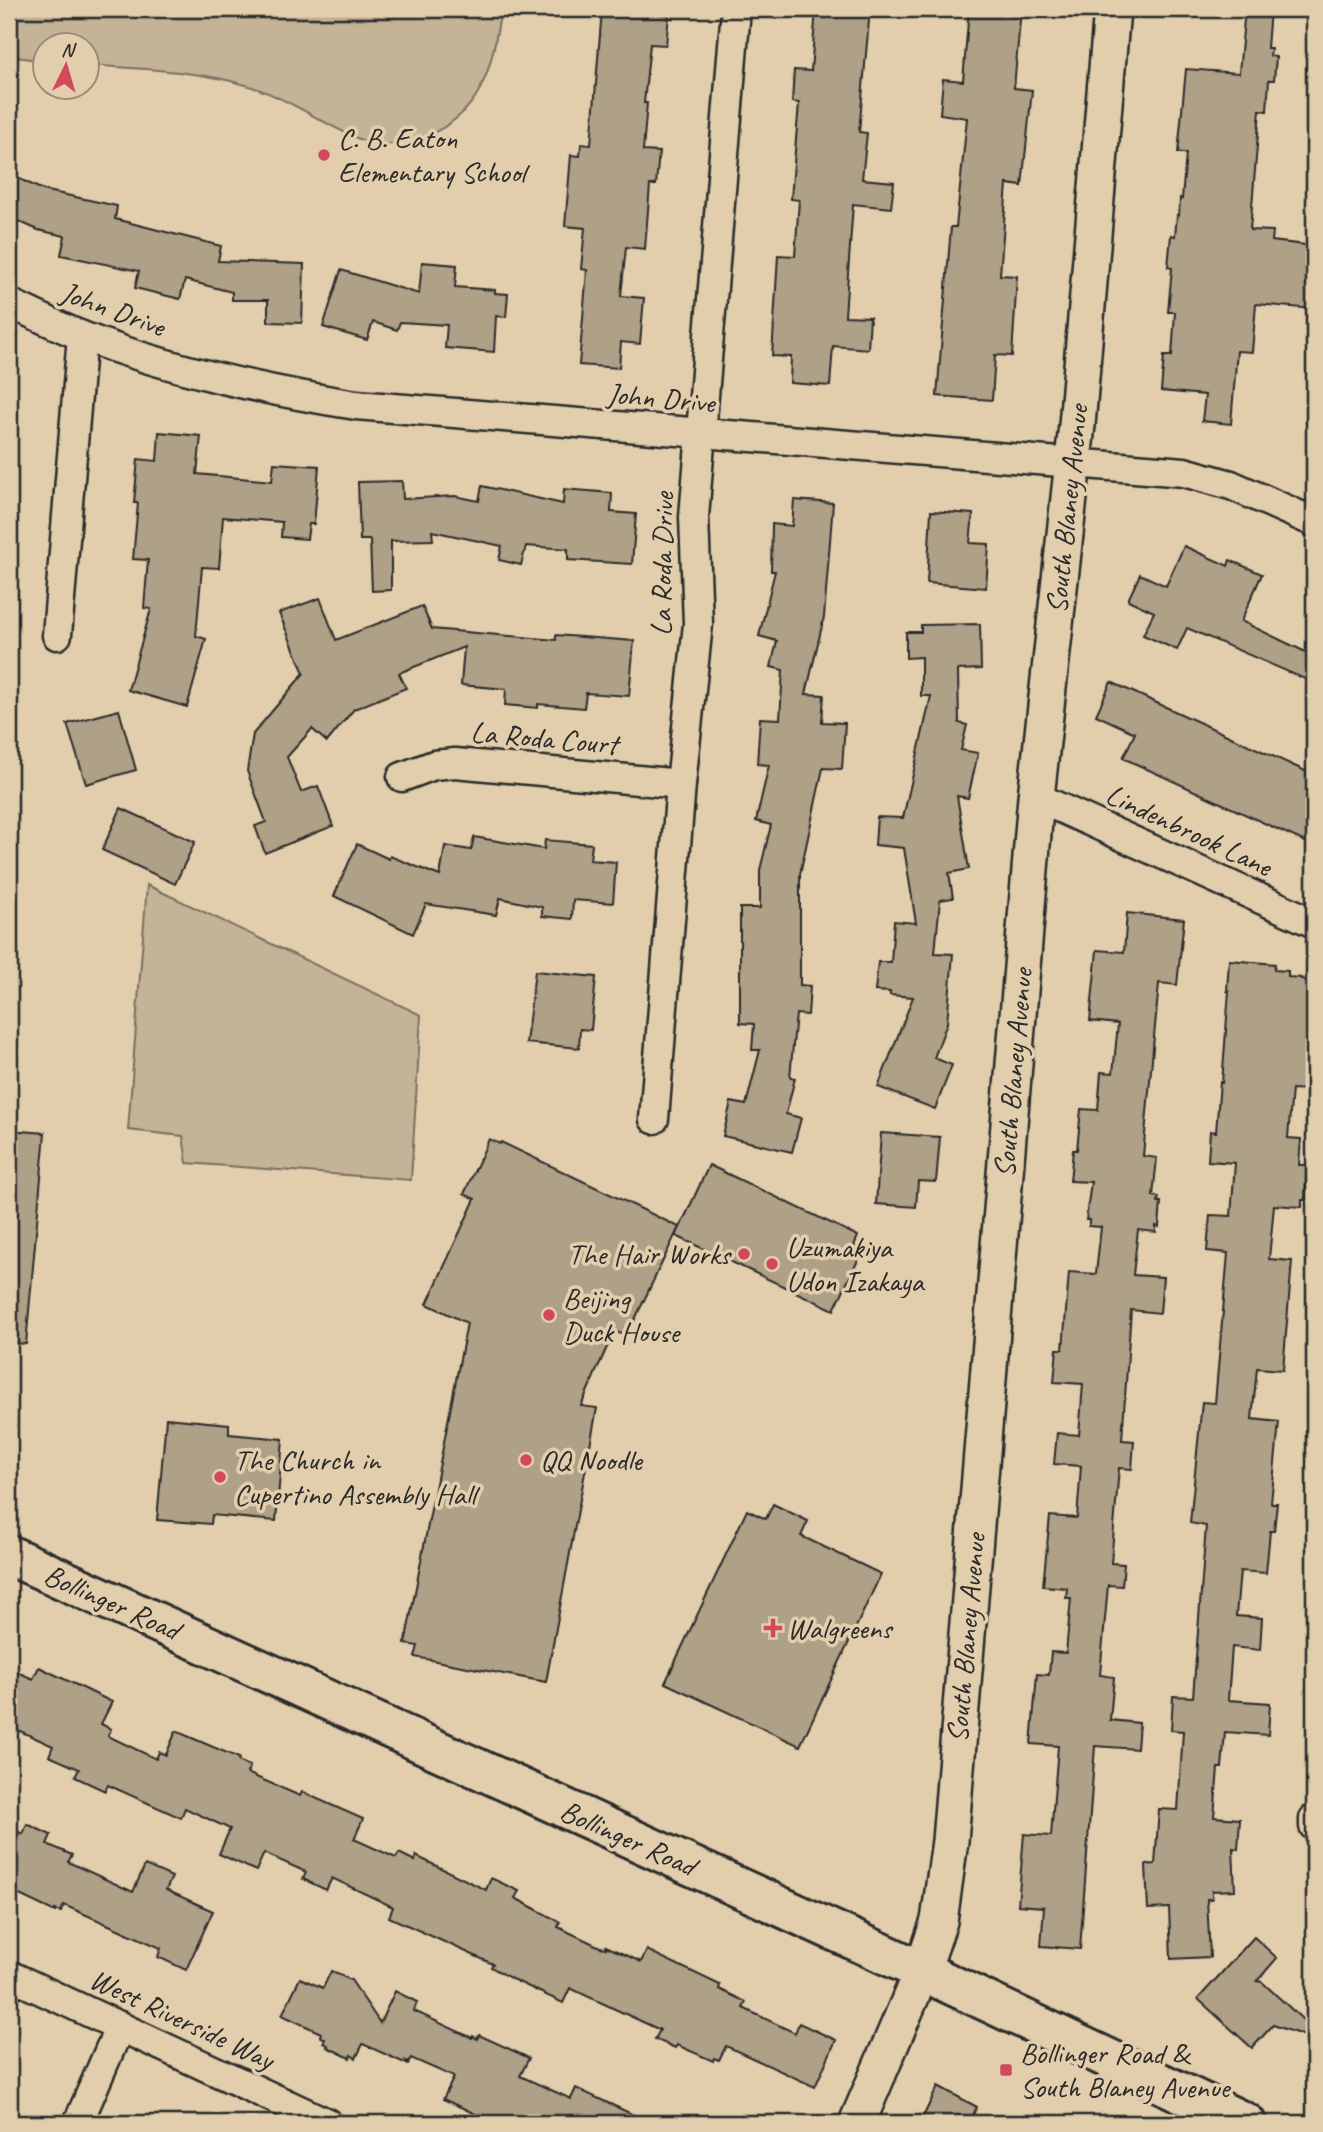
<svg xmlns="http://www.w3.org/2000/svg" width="1323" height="2132" font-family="Caveat,sans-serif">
  <rect width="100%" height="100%" fill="#e2ceac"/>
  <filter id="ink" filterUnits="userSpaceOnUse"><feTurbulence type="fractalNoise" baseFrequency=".0143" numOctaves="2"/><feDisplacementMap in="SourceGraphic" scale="14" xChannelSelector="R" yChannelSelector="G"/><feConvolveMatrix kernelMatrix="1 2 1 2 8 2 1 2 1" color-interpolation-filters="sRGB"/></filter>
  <g filter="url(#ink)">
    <g fill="#c4b397" stroke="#786f61" stroke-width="2">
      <path d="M9,9H501C491,67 485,113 424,137C408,143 388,146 371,143C358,140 344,132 332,126C304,111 276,94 246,85C195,70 140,69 88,65V46H46L45,61L9,56Z"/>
      <polygon points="147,885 421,1015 411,1180 187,1163 183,1136 128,1130"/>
    </g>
    <g fill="#afa088" stroke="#2b2b2b" stroke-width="2">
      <polygon points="602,9 669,15 666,45 650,44 644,103 647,103 643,151 659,152 656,185 650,185 645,249 626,247 621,296 644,298 640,344 621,342 619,368 579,365 587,270 581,269 585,228 565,226 571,155 580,156 581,144 591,145"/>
      <polygon points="816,9 870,9 859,132 867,133 862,179 894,182 891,208 853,204 845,316 870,317 868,349 833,346 830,386 790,383 791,357 772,356 778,255 795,256 799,200 791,199 799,103 792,102 794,70 811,71"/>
      <polygon points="969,9 1021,9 1014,88 1032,90 1022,186 1007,184 1000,275 1017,276 1012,356 995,355 992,400 937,396 951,227 956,227 967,118 940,114 943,79 963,81"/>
      <polygon points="1245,9 1270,9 1267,48 1271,48 1270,56 1276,57 1274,80 1269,80 1267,111 1260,110 1250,230 1273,231 1272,241 1314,246 1314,309 1256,304 1252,352 1237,351 1231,424 1202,421 1205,395 1161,391 1164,356 1172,356 1175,312 1168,312 1172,268 1168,267 1171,235 1175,236 1177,215 1179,215 1180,198 1182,199 1186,153 1178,153 1186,69 1239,73"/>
      <polygon points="9,174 43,190 117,206 115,219 221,246 218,261 304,264 302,323 268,322 268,300 232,300 232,292 185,280 180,299 135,288 139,271 61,255 65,236 38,230 9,217"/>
      <polygon points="422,262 457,265 455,287 495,290 495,293 508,294 506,317 496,316 494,352 445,348 447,325 400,322 397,330 373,322 367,340 323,327 341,270 419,294"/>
      <polygon points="159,432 201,436 197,474 272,481 274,463 319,466 314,524 309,524 307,539 281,537 282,522 223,517 219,568 202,567 196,636 206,639 187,707 128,690 151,609 144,608 148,560 133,559 138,503 134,503 138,459 157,461"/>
      <polygon points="402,481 403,499 455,496 479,501 482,486 563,504 564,489 612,493 611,512 636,514 632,564 568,560 568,549 526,546 521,565 499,560 502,546 432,531 433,540 391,541 391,590 372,591 370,540 360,540 358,482"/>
      <polygon points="794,500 833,503 824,617 806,694 824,695 822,722 845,723 842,769 823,768 800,874 800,985 810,986 808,1015 796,1014 790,1077 795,1078 786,1114 801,1118 792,1152 723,1136 731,1102 746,1105 760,1050 752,1050 754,1024 740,1023 740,908 760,908 760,870 771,825 756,821 769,765 757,764 760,718 780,719 783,670 771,667 777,641 759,636 775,571 771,571 772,524 792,526"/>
      <polygon points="931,511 973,514 970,543 989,544 986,588 927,583"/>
      <polygon points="1184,546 1228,566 1230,560 1262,574 1241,621 1314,656 1314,683 1187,628 1177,650 1143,635 1154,612 1128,600 1140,574 1166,586"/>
      <polygon points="320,598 336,640 422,606 432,629 556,640 556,635 634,641 629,696 586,693 584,708 538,704 538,708 505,705 506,689 461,685 464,647 399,673 406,688 354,709 327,742 312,729 287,757 301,792 318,786 333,826 265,853 255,826 266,822 247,771 253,734 304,673 279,613"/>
      <polygon points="980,624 981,669 958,670 959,723 967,725 961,750 978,753 968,798 957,796 969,869 949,873 953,898 940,900 935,953 953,954 947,1023 934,1058 952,1065 935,1109 878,1087 913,997 890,995 890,992 875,991 878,962 891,962 894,921 916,923 904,848 875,845 877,817 903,818 931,696 921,696 921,657 906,658 906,632 921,632 921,625"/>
      <polygon points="1111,682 1314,775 1314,846 1123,758 1135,733 1096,715"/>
      <polygon points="119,710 136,770 86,784 67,724"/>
      <polygon points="121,808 195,842 175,884 102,850"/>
      <polygon points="474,837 544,849 545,840 592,844 590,860 616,862 613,903 573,900 572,919 542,916 542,907 500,898 496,915 426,904 413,934 334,896 357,844 389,859 390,856 440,876 445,846 471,850"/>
      <polygon points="1127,913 1184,919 1177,985 1159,983 1143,1156 1157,1158 1153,1196 1159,1197 1158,1202 1161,1202 1159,1227 1156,1226 1156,1232 1138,1230 1133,1275 1163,1277 1160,1313 1131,1310 1122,1440 1134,1441 1132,1469 1119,1468 1111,1563 1124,1564 1122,1586 1108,1585 1100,1675 1114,1677 1110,1720 1139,1723 1137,1749 1095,1746 1080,1949 1041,1946 1044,1907 1018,1905 1024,1834 1051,1836 1058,1746 1031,1744 1037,1674 1049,1675 1051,1652 1066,1653 1071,1598 1066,1598 1067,1588 1043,1586 1050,1516 1077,1518 1081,1466 1054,1464 1057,1433 1079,1435 1083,1384 1054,1382 1057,1349 1063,1349 1069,1272 1096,1274 1101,1227 1089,1226 1089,1220 1086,1220 1091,1182 1070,1181 1073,1150 1077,1150 1081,1109 1098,1110 1101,1072 1113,1073 1118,1024 1090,1021 1097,950 1124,952"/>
      <polygon points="1229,960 1275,964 1274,970 1288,971 1288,977 1301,978 1301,979 1305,980 1305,984 1314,985 1314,1028 1312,1028 1306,1090 1292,1089 1288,1138 1301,1139 1299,1165 1307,1165 1305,1200 1302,1200 1302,1207 1274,1205 1269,1259 1292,1261 1283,1370 1257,1368 1252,1419 1279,1422 1271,1503 1277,1503 1274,1531 1270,1531 1266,1573 1240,1571 1236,1616 1262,1618 1260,1650 1232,1647 1228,1700 1270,1703 1268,1735 1225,1732 1222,1768 1218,1768 1214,1817 1240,1819 1238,1849 1233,1848 1235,1890 1212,1891 1212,1899 1207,1899 1210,1957 1171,1959 1169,1908 1148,1909 1146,1865 1155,1864 1159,1809 1178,1810 1183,1731 1171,1730 1173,1696 1193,1697 1206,1526 1190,1523 1202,1402 1215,1403 1228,1253 1207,1251 1210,1215 1231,1216 1235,1163 1208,1161 1210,1131 1216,1132 1220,1082 1222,1083 1229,991 1227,991"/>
      <polygon points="535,971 596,977 591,1030 580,1029 579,1048 526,1043"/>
      <polygon points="9,1130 45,1133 26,1344 9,1343"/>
      <polygon points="881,1133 940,1137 936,1182 918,1181 916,1207 876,1204"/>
      <polygon points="489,1139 500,1144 501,1142 679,1227 627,1336 614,1331 581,1406 597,1408 546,1682 415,1657 418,1646 405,1644 467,1323 427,1304 475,1199 464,1194"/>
      <polygon points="709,1165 858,1236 854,1246 863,1250 834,1310 676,1236"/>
      <polygon points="166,1418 229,1424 229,1434 283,1439 276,1521 212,1515 211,1524 157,1520"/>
      <polygon points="773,1504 808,1521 801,1536 881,1574 800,1746 665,1683 747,1510 766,1519"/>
      <polygon points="39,1667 112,1702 101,1724 111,1729 108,1736 156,1759 159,1752 166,1755 176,1731 192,1738 239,1758 238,1761 250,1766 247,1773 300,1796 302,1792 363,1819 354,1839 396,1858 399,1853 415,1861 416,1856 486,1890 491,1878 519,1891 515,1898 560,1922 558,1927 600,1947 606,1948 606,1946 641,1962 647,1950 720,1985 719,1989 746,2002 743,2008 795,2033 799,2023 836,2040 815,2087 726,2046 719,2060 714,2058 713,2061 677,2045 675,2048 655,2039 660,2030 570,1988 563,2003 512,1979 491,1967 493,1964 389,1917 393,1907 332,1878 326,1890 303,1879 306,1872 264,1853 256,1871 219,1854 230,1829 185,1808 181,1818 108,1785 105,1791 75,1777 79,1769 49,1756 53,1746 9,1726 9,1668 33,1679"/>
      <polygon points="27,1824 51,1835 47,1844 72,1855 68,1862 133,1892 145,1865 172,1877 166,1890 213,1911 186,1970 158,1957 161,1948 109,1925 64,1905 61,1912 55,1910 55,1912 9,1890 9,1828 23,1834"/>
      <polygon points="1254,1937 1277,1958 1257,1981 1262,1982 1314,2030 1314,2039 1273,2025 1252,2048 1198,1999"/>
      <polygon points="331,1971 351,1980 380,2023 395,1991 417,2002 414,2011 472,2038 473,2036 477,2039 479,2035 529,2058 520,2076 571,2099 576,2088 651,2123 495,2123 443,2099 454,2077 411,2058 409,2062 406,2061 409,2065 363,2044 356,2058 351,2055 350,2058 327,2047 328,2045 323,2043 325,2039 320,2036 321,2033 282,2015 300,1978 323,1988"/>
      <polygon points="938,2086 977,2107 969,2123 920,2123"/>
    </g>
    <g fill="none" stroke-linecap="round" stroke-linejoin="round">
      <g stroke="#2b2b2b" stroke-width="33">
        <g id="minor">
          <path d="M9,303C33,314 57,326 82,336C170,370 263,390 356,405L1184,472L1231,485L1314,522"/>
          <polyline points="57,635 82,336"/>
          <polyline points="402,777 434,765 455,763 681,784"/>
          <polyline points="1036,797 1314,923"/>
          <polyline points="654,1119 681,784 698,624 694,517 736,9"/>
          <polyline points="1314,1819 1314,1826"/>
          <polyline points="9,1975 327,2123"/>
          <polyline points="78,2123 120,2026"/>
        </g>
      </g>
      <g stroke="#2b2b2b" stroke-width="40">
        <polyline id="tertiary" points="857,2123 922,1971 939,1921 950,1841 1036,797 1077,425 1112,9"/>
      </g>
      <g stroke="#2b2b2b" stroke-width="44">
        <polyline id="secondary" points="9,1555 922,1971 1246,2123"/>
      </g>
      <use href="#minor" stroke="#e2ceac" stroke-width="28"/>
      <use href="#tertiary" stroke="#e2ceac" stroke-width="35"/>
      <use href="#secondary" stroke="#e2ceac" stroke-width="38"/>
    </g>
  </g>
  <g fill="#d1495b" stroke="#e2ceac" stroke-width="2.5">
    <circle cx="324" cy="155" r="7"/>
    <circle cx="744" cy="1254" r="7"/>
    <circle cx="772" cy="1264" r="7"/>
    <circle cx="549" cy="1315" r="7"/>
    <circle cx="526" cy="1460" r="7"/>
    <circle cx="220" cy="1477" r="7"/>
    <path d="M769.5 1617.5h7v7h7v7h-7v7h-7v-7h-7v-7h7z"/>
    <rect x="999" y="2063" width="14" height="14" rx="3.5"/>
  </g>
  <g text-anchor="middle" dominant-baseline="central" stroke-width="7" stroke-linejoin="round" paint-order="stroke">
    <g font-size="30" fill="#2b2b2b" stroke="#e2ceac" text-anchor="start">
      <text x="338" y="138">C. B. Eaton<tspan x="338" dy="34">Elementary School</tspan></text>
      <text x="786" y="1247">Uzumakiya<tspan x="786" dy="34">Udon Izakaya</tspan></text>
      <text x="730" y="1254" text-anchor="end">The Hair Works</text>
      <text x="563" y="1298">Beijing<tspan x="563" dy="34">Duck House</tspan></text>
      <text x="234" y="1460">The Church in<tspan x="234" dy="34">Cupertino Assembly Hall</tspan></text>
      <text x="540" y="1460">QQ Noodle</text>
      <text x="787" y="1628">Walgreens</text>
      <text x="1020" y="2053">Bollinger Road &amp;<tspan x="1020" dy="34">South Blaney Avenue</tspan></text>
    </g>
    <g font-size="30" fill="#2b2b2b" stroke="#e2ceac">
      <text transform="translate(113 309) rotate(20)">John Drive</text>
      <text transform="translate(661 398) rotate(5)">John Drive</text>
      <text transform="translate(1067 509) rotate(-84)">South Blaney Avenue</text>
      <text transform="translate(662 564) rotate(-89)">La Roda Drive</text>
      <text transform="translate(544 738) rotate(5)">La Roda Court</text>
      <text transform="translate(1189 830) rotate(25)">Lindenbrook Lane</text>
      <text transform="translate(1013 1073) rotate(-85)">South Blaney Avenue</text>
      <text transform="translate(112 1602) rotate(24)">Bollinger Road</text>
      <text transform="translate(966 1638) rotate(-85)">South Blaney Avenue</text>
      <text transform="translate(628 1838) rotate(24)">Bollinger Road</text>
      <text transform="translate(182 2019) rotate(25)">West Riverside Way</text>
    </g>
  </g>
  <rect width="1323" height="2132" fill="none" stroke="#e2ceac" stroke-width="35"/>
  <rect x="18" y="18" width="1288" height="2097" fill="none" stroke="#2b2b2b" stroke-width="2.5" filter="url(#ink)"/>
  <g transform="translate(66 66) rotate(5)"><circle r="33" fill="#e2ceac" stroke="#998d78" stroke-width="2"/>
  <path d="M0-5L12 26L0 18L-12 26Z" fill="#d1495b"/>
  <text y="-10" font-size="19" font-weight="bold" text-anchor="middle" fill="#2b2b2b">N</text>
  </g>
</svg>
